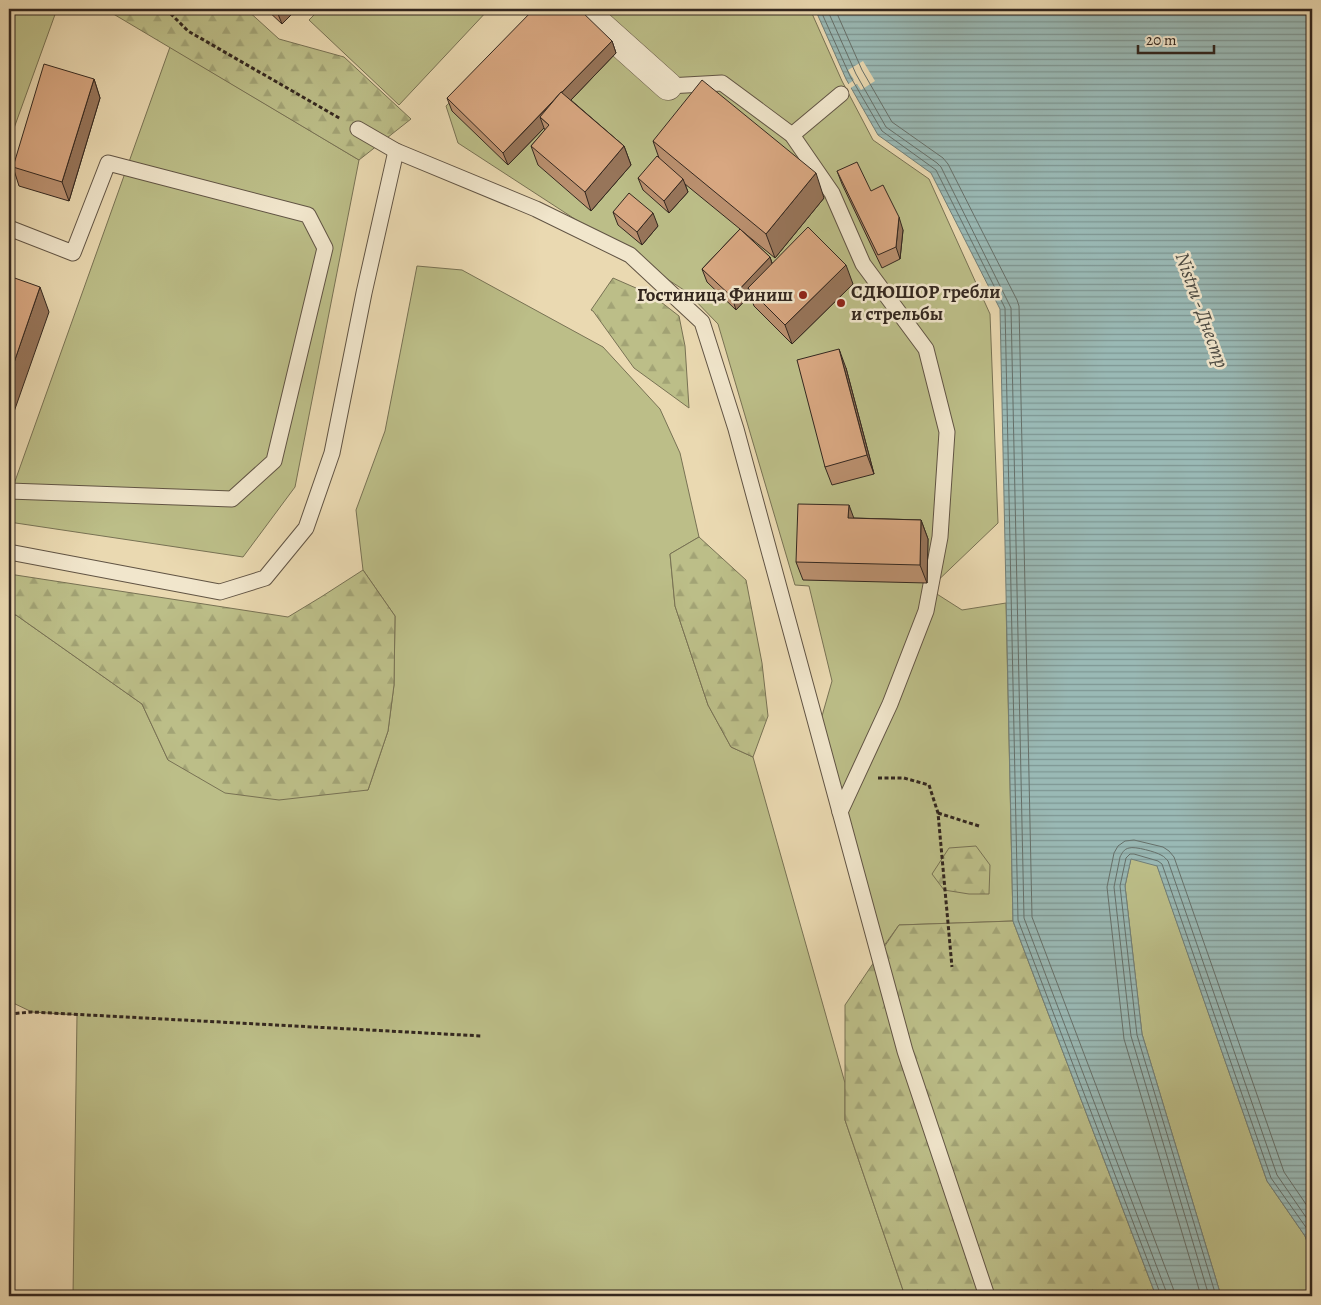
<svg xmlns="http://www.w3.org/2000/svg" width="1321" height="1305" font-family="Alegreya,serif">
  <defs>
    <pattern id="forest-firs" width="22" height="20" patternUnits="userSpaceOnUse" patternTransform="scale(1.25)"><rect width="22" height="20" fill="#bcbe88"/><path d="M5 1l3.5 6h-7zM16 11l3.5 6h-7z" fill="#a2a375"/></pattern>
    <pattern id="water-rules" width="6" height="5" patternUnits="userSpaceOnUse" patternTransform="scale(1.25)"><rect width="6" height="5" fill="#9ab9b5"/><path d="M0 2.5h6" fill="none" stroke="#7e9693"/></pattern>
  </defs>
  <rect width="100%" height="100%" fill="#ead9b1"/>
  <filter id="stains"><feTurbulence type="fractalNoise" baseFrequency=".004" numOctaves="4"/><feColorMatrix values="0 0 0 0 .2 0 0 0 0 .09 0 0 0 0 .02 0 0 0 .5 -.17"/></filter>
  <radialGradient id="worn" r=".72"><stop offset=".6" stop-color="#630" stop-opacity="0"/><stop offset="1" stop-color="#630" stop-opacity=".3"/></radialGradient>
  <g fill="#bcbe88" stroke="#787254">
    <polygon points="9,9 57,9 9,142"/>
    <polygon points="320,9 489,9 399,105 309,20"/>
    <polygon points="548,9 810,9 842,81 873,140 929,179 990,314 998,523 929,589 962,610 1006,603 1013,921 899,925 878,954 818,730 832,681 809,586 795,585 718,324 687,292 458,143 446,106"/>
    <polygon points="170,47 359,160 295,487 243,557 9,522 9,498"/>
    <polygon points="417,266 462,270 603,347 660,409 680,453 699,537 670,554 675,606 708,705 731,747 753,757 845,1083 845,1120 905,1296 73,1296 77,1015 32,1012 9,1001 9,615 16,615 142,704 168,760 368,790 388,731 394,685 395,616 363,570 356,510 385,431"/>
    <polygon points="1131,858 1157,865 1267,1181 1305,1236 1312,1255 1312,1296 1221,1296 1142,1034 1125,886"/>
  </g>
  <g fill="url(#forest-firs)" stroke="#787254">
    <polygon points="105,9 246,9 279,39 344,57 411,119 359,160"/>
    <polygon points="613,278 652,295 679,316 685,346 689,408 634,368 593,311 591,310"/>
    <polygon points="699,537 746,580 762,663 768,716 753,757 731,747 708,705 675,606 670,554"/>
    <polygon points="363,570 395,616 394,685 388,731 368,790 279,800 225,793 168,760 142,704 16,615 9,614 9,574 288,617 321,597"/>
    <polygon points="976,846 990,865 989,894 969,894 944,890 932,874 949,848"/>
    <polygon points="1013,921 1156,1296 905,1296 845,1120 845,1005 899,925"/>
  </g>
  <polygon fill="url(#water-rules)" stroke="#717f79" points="815,9 1312,9 1312,1255 1305,1236 1267,1181 1157,866 1131,859 1125,886 1142,1034 1221,1296 1156,1296 1013,921 1000,309 931,173 878,135 846,79"/>
  <polygon fill="#ead9b1" points="863,61 875,81 861,90 857,84 849,89 847,85 854,80 848,70"/>
  <g fill="none" stroke-linecap="round" stroke-linejoin="round">
    <g stroke="#66706a" stroke-width="1">
      <polyline points="820,9 850,76 882,131 936,170 1005,308 1018,920 1160,1293 1161,1296"/>
      <polyline points="827,9 856,74 886,127 937,163 941,167 1011,308 1024,918 1166,1291 1167,1296"/>
      <polyline points="835,9 862,70 892,122 943,158 948,164 1017,300 1019,306 1032,917 1173,1288 1175,1296"/>
      <polyline points="1201,1296 1124,1039 1107,887 1114,853 1118,846 1125,841 1134,840 1163,847 1169,851 1174,857 1284,1172 1312,1213"/>
      <path d="M1209,1296L1131,1036L1114,887L1120,857C1122,853 1124,849 1129,848C1135,846 1156,852 1161,855C1165,857 1165,858 1168,861L1277,1175L1312,1226"/>
      <polyline points="1216,1296 1137,1035 1120,886 1126,858 1130,854 1134,854 1158,861 1162,864 1271,1178 1310,1233 1312,1240"/>
    </g>
    <g stroke="#615444" stroke-width="17">
      <g id="lane">
        <polyline points="668,86 722,83 792,135 832,193 863,264 926,349 947,432 940,537 926,611 890,704 840,812"/>
        <polyline points="358,129 396,151 536,209 630,255 702,322 736,429 905,1051 987,1296"/>
        <polyline points="792,135 841,94"/>
        <polyline points="9,228 73,253 108,163 308,215 325,248 274,461 232,499 9,491"/>
        <polyline points="9,552 220,592 265,578 306,528 332,453 364,293 396,151"/>
      </g>
    </g>
    <g stroke="#615444" stroke-width="29">
      <polyline id="street" points="582,9 668,86"/>
    </g>
    <g stroke="#33271f" stroke-width="3" stroke-dasharray="4 2.5" stroke-linecap="butt">
      <polyline points="166,9 188,31 341,119"/>
      <polyline points="878,778 904,778 929,785 938,813 952,967"/>
      <polyline points="938,813 979,826"/>
      <polyline points="9,1014 32,1012 482,1036"/>
    </g>
    <use href="#lane" stroke="#f1e6cc" stroke-width="15"/>
    <use href="#street" stroke="#f1e6cc" stroke-width="28"/>
  </g>
  <g fill="#ba906f" stroke="#33271f">
    <polygon points="266,9 297,9 282,24"/>
    <polygon points="612,41 616,53 571,100 624,146 631,165 591,211 538,165 531,146 545,130 544,128 508,165 452,111 447,98"/>
    <polygon points="94,79 100,98 69,201 19,186 13,167"/>
    <polygon points="653,141 824,198 775,258 742,231 770,257 772,263 853,284 792,344 754,306 750,295 736,310 707,282 702,269 740,229 685,184 688,192 669,213 643,190 638,178 659,158"/>
    <polygon points="837,171 871,191 903,230 900,259 882,268 842,184"/>
    <polygon points="613,212 658,226 642,245 618,225"/>
    <polygon points="846,368 874,474 832,485 825,467"/>
    <polygon points="854,518 921,520 928,539 927,583 803,580 796,562"/>
  </g>
  <g fill="#97755a" stroke="#33271f">
    <polygon points="276,9 297,9 282,24"/>
    <polygon points="612,41 616,53 548,124 540,117 544,128 508,165 503,153"/>
    <polygon points="94,79 100,98 69,201 62,182"/>
    <polygon points="624,146 631,165 591,211 585,192"/>
    <polygon points="816,173 824,198 775,258 766,234"/>
    <polygon points="683,179 688,192 669,213 664,201"/>
    <polygon points="653,213 658,226 642,245 637,232"/>
    <polygon points="899,217 903,230 900,259 896,247"/>
    <polygon points="770,257 774,270 748,288 750,295 736,310 732,297"/>
    <polygon points="846,265 853,284 792,344 785,325"/>
    <polygon points="40,287 49,312 9,426 9,377"/>
    <polygon points="839,349 846,368 874,474 867,455"/>
    <polygon points="849,505 856,524 848,518"/>
    <polygon points="921,520 928,539 927,583 920,565"/>
  </g>
  <g fill="#d8a781" stroke="#33271f">
    <polygon points="534,9 579,9 612,41 562,92 561,92 552,102 503,153 447,98"/>
    <polygon points="44,64 94,79 62,182 13,167"/>
    <polygon points="702,80 816,173 766,234 653,141"/>
    <polygon points="561,92 624,146 585,192 531,146 549,125 540,117"/>
    <polygon points="657,156 683,179 664,201 638,178"/>
    <polygon points="857,162 871,191 883,185 899,217 896,247 878,255 837,171"/>
    <polygon points="629,193 653,213 637,232 613,212"/>
    <polygon points="808,227 846,265 785,325 748,288"/>
    <polygon points="740,229 770,257 732,297 702,269"/>
    <polygon points="9,276 40,287 9,377"/>
    <polygon points="839,349 867,455 825,467 797,360"/>
    <polygon points="798,504 849,505 848,518 921,520 920,565 796,562"/>
  </g>
  <g fill="#8f2418" stroke="#f1e6cc" stroke-width="2">
    <circle cx="803" cy="295" r="5"/>
    <circle cx="841" cy="303" r="5"/>
  </g>
  <g text-anchor="middle" dominant-baseline="central" stroke-width="5" stroke-linejoin="round" paint-order="stroke">
    <g font-size="19" font-weight="bold" fill="#33271f" stroke="#f1e6cc" text-anchor="start">
      <text x="851" y="292">СДЮШОР гребли<tspan x="851" dy="22">и стрельбы</tspan></text>
      <text x="793" y="295" text-anchor="end">Гостиница Финиш</text>
    </g>
    <g font-size="20" font-style="italic" fill="#4d4c44" stroke="#f1e6cc">
      <text transform="translate(1202 310) rotate(70)">Nistru - Днестр</text>
    </g>
  </g>
  <rect width="1321" height="1305" fill="none" stroke="#ead9b1" stroke-width="30"/>
  <rect x="10" y="10" width="1301" height="1285" fill="none" stroke="#33271f" stroke-width="2.5"/>
  <rect x="15" y="15" width="1291" height="1275" fill="none" stroke="#33271f"/>
  <path d="M1138 45v8h76v-8" fill="none" stroke="#33271f" stroke-width="2.5"/>
  <text x="1146" y="45" font-size="15" fill="#33271f" stroke="#f1e6cc" stroke-width="4" paint-order="stroke">20 m</text>
  <rect width="100%" height="100%" filter="url(#stains)"/>
  <rect width="100%" height="100%" fill="url(#worn)"/>
</svg>
